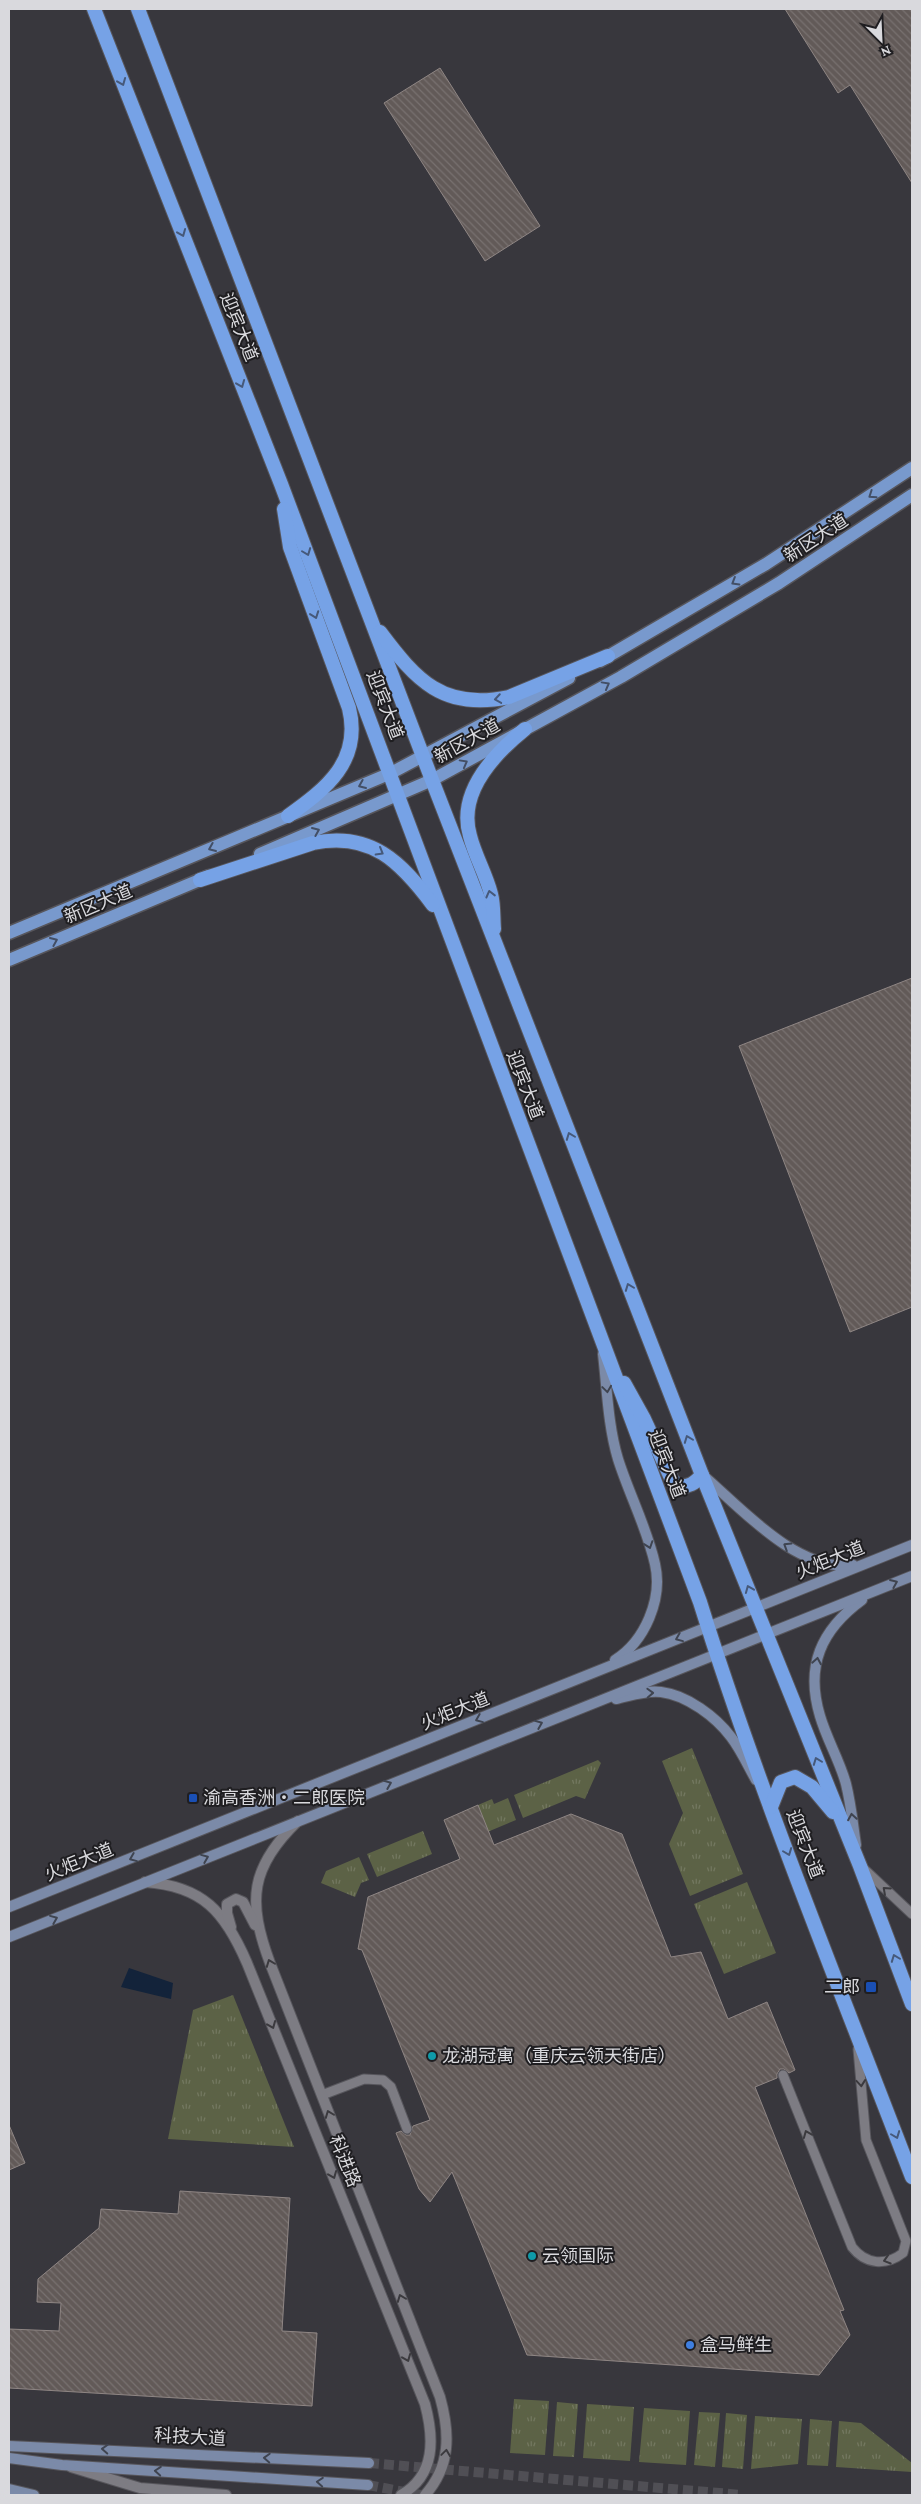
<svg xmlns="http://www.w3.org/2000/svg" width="921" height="2504" font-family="'Crimson Pro','Noto Sans SC',serif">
  <defs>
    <pattern id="grass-tufts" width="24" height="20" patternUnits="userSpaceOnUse" patternTransform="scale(1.25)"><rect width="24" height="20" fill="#5c6246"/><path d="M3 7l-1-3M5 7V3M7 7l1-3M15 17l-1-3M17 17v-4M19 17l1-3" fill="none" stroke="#737860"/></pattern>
    <pattern id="building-back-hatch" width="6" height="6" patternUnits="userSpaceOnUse" patternTransform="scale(1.25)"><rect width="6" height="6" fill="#625a58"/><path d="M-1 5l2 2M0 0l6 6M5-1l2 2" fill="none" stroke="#787170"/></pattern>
  </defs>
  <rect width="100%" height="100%" fill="#38373d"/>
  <g fill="url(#grass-tufts)">
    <polygon points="692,1748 743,1874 690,1896 669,1844 683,1813 662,1761"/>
    <polygon points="598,1760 601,1763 585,1799 576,1796 523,1818 514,1795"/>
    <polygon points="508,1798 516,1820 454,1846 451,1837 485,1823 478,1805 492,1799 494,1804"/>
    <polygon points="423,1831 432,1854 377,1877 367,1854"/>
    <polygon points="359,1857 369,1880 361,1883 355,1897 321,1883 326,1871"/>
    <polygon points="747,1882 776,1953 724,1974 694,1904"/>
    <polygon points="233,1995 294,2147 168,2139 193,2010"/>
    <polygon points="514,2399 549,2401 545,2455 510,2453"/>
    <polygon points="557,2402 578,2404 574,2457 553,2456"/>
    <polygon points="587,2404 634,2407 630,2461 583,2458"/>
    <polygon points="644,2408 690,2411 686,2465 639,2462"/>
    <polygon points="699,2412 720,2413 715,2467 694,2465"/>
    <polygon points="726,2413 747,2415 743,2469 722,2467"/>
    <polygon points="755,2416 802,2419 798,2464 751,2469"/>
    <polygon points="810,2419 832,2421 828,2466 807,2465"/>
    <polygon points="839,2421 861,2423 912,2463 912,2472 836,2467"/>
  </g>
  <polygon fill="#13233a" points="129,1968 173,1983 171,1999 121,1987"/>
  <g fill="url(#building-back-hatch)" stroke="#8f8684">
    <polygon points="785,9 912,9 912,183 850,85 838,93"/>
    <polygon points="440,68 540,226 485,261 384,103"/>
    <polygon points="912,978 912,1307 850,1332 739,1046"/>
    <polygon points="478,1805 494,1845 571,1814 622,1834 671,1957 701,1952 728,2019 767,2002 795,2070 789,2073 784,2069 780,2069 777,2074 777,2078 755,2087 844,2310 840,2311 850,2335 819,2375 527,2355 452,2172 430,2202 419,2189 396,2133 401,2131 406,2135 410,2135 413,2126 430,2120 362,1950 358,1949 368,1897 460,1859 444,1820"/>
    <polygon points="9,2125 25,2163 9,2170"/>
    <polygon points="180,2191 290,2198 282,2331 317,2333 312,2406 9,2388 9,2329 59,2331 61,2303 37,2302 38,2279 99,2228 101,2209 178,2214"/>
  </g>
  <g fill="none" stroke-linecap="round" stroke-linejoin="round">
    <g stroke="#504f55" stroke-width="10" stroke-dasharray="10 5" stroke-linecap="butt">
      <polyline points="369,2463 742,2495"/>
      <polyline points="368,2485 421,2495"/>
    </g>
    <g stroke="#57565c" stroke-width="11">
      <g id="service">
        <polyline points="863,1868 912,1914"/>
        <path d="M783,2075L852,2247C866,2265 886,2266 903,2253L906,2241L866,2140L858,2049"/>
        <polyline points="322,2095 364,2079 383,2080 391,2087 407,2129"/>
      </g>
    </g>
    <g stroke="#57565c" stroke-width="12">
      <g id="tertiary">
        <path d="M298,1821C250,1867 247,1901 270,1963L440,2397C450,2433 451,2466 425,2495"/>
        <path d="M145,1882C203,1886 225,1912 247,1963L425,2404C434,2438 436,2475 401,2495"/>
        <polyline points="231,1927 227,1913 227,1904 236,1899 243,1902 255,1925"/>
        <polyline points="71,2467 140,2488 226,2495"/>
      </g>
    </g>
    <g stroke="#57565c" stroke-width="12">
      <g id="secondary">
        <path d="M603,1354C607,1388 608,1426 618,1459C629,1494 647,1528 655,1564C663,1599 645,1641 615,1660"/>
        <path d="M705,1477C744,1511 798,1572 853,1565"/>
        <path d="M616,1699C630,1696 646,1690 661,1692C687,1695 716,1717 731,1737C741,1750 748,1766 756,1780"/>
        <path d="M856,1845C853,1825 851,1804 846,1784C840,1761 827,1740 820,1716C805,1666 821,1630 862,1600"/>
        <polyline points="9,1907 912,1545"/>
        <polyline points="9,1937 912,1576"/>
        <polyline points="9,2446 369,2463"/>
        <polyline points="9,2458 62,2465 368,2485"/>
        <polyline points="9,2489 34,2495"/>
      </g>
    </g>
    <g stroke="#57565c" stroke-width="15">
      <g id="primary">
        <polyline points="600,661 766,564 912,468"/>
        <polyline points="260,854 432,780 621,677 779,583 912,495"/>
        <polyline points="9,933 391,773 569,678"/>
        <polyline points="9,960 209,876"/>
      </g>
    </g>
    <g stroke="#57565c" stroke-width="16">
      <g id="trunk">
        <path d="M94,9L281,484L700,1602C761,1797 839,1986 912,2177"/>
        <polyline points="138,9 432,780 702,1475 860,1866 912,2004"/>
        <path d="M284,509L290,547L349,708C362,761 326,789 288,816"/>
        <path d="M380,632C416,680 443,711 509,697L608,656"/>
        <path d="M200,880L313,843C371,831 401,862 433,905"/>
        <path d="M494,929C493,918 494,905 491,894C486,874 475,856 470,836C457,792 494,754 525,729"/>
        <path d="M624,1383L644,1419L672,1480L678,1486C689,1487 694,1484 702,1475"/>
        <polyline points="771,1807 781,1782 795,1777 812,1787 833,1812"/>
      </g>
    </g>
    <use href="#service" stroke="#7d7c83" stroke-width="9"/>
    <use href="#tertiary" stroke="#7d7c83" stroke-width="10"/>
    <use href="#secondary" stroke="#7b8aa8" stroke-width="10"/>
    <use href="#primary" stroke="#7899cd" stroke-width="12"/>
    <use href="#trunk" stroke="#76a2e6" stroke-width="14"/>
  </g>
  <defs><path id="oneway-chevron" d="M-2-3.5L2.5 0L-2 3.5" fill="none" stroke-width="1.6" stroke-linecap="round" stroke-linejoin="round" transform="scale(1.25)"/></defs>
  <g stroke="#46597a">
    <use href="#oneway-chevron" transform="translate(122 82) rotate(68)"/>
    <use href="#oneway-chevron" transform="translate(182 233) rotate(68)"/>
    <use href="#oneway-chevron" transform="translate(241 384) rotate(68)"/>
    <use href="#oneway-chevron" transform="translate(307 552) rotate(69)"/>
    <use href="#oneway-chevron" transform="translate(315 615) rotate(70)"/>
    <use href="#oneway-chevron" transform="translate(498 699) rotate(171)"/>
    <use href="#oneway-chevron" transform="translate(380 852) rotate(30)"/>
    <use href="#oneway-chevron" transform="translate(490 894) rotate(-104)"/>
    <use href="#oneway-chevron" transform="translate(570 1136) rotate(-111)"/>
    <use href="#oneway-chevron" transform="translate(629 1287) rotate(-111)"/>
    <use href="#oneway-chevron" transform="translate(688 1439) rotate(-111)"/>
    <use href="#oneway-chevron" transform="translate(749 1589) rotate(-112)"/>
    <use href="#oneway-chevron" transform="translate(817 1761) rotate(-111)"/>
    <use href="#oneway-chevron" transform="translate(788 1852) rotate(69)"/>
    <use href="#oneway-chevron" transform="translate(895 1958) rotate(-111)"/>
    <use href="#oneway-chevron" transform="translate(896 2135) rotate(69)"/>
  </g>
  <g stroke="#434f66">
    <use href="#oneway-chevron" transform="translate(872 495) rotate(146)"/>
    <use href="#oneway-chevron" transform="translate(735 582) rotate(149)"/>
    <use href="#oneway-chevron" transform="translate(606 685) rotate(-29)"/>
    <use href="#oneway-chevron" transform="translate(464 763) rotate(-29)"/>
    <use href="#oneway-chevron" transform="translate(362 785) rotate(157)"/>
    <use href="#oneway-chevron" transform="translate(316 831) rotate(-23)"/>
    <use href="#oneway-chevron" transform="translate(212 848) rotate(157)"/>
    <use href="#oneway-chevron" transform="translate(54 941) rotate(-23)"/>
  </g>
  <g stroke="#3f4450">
    <use href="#oneway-chevron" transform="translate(607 1389) rotate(82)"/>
    <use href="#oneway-chevron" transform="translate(649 1545) rotate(71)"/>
    <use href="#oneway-chevron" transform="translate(787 1546) rotate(-148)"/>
    <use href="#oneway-chevron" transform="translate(894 1583) rotate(-23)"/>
    <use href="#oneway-chevron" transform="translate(679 1638) rotate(158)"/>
    <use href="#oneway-chevron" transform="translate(817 1661) rotate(-80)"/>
    <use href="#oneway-chevron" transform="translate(650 1693) rotate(-2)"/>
    <use href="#oneway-chevron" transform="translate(479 1719) rotate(158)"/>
    <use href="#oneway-chevron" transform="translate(539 1724) rotate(-22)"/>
    <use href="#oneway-chevron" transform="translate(388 1784) rotate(-22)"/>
    <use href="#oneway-chevron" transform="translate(852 1817) rotate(-99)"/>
    <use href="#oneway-chevron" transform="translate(133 1858) rotate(158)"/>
    <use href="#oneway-chevron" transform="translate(205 1858) rotate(-22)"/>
    <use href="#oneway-chevron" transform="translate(54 1919) rotate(-22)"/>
    <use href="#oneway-chevron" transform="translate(105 2449) rotate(-177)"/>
    <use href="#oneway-chevron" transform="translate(267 2458) rotate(-177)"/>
    <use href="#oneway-chevron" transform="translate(158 2471) rotate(-176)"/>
    <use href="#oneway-chevron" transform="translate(320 2482) rotate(-176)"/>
  </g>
  <g stroke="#3b3a3e">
    <use href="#oneway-chevron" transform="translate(886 1890) rotate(-138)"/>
    <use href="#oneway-chevron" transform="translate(270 1963) rotate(-111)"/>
    <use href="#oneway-chevron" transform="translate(272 2025) rotate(68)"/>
    <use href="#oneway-chevron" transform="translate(861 2083) rotate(85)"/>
    <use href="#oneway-chevron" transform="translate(329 2114) rotate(-111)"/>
    <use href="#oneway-chevron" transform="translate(807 2134) rotate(-112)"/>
    <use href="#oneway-chevron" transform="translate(333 2175) rotate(68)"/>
    <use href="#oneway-chevron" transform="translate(887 2260) rotate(163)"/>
    <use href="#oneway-chevron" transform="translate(401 2298) rotate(-111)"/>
    <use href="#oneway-chevron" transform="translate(407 2358) rotate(68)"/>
    <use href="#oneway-chevron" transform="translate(446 2453) rotate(-82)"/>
  </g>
  <g fill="#1a4fb4" stroke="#1f1e21" stroke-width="2">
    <rect x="188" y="1793" width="10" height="10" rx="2.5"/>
    <rect x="865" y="1981" width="12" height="12" rx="2.5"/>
  </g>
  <g fill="#0f9aa8" stroke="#1f1e21" stroke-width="2">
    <circle cx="432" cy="2056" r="5"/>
    <circle cx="532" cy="2256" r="5"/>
  </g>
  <circle fill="#3f7fe0" stroke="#1f1e21" stroke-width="2" cx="690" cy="2345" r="5"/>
  <g text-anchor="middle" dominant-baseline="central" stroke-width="4" stroke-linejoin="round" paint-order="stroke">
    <g font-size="18" fill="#d9d9dd" stroke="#1f1e21">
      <text transform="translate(239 327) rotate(68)">迎宾大道</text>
      <text transform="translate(816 538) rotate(-33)">新区大道</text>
      <text transform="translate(385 705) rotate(69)">迎宾大道</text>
      <text transform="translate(467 741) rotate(-29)">新区大道</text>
      <text transform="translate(98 904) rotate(-23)">新区大道</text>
      <text transform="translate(525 1085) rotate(69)">迎宾大道</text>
      <text transform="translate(667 1464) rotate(69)">迎宾大道</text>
      <text transform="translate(830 1560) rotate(-22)">火炬大道</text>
      <text transform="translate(455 1711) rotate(-22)">火炬大道</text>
      <text transform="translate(805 1844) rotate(69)">迎宾大道</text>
      <text transform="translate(79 1862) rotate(-22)">火炬大道</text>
      <text transform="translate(345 2161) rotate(68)">科进路</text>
      <text transform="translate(190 2437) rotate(3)">科技大道</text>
    </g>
    <g font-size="18" fill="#d9d9dd" stroke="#1f1e21" text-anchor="start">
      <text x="203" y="1798">渝高香洲‧二郎医院</text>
      <text x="860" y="1987" text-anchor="end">二郎</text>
      <text x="442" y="2056">龙湖冠寓（重庆云领天街店）</text>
      <text x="542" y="2256">云领国际</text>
      <text x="700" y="2345">盒马鲜生</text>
    </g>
  </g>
  <rect width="921" height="2504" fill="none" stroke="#d9d9dd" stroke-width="20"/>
  <g transform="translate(881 40) rotate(156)" stroke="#1f1e21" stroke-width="4" paint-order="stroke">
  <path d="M0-4L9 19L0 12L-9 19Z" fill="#d9d9dd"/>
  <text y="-8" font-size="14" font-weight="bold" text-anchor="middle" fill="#d9d9dd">N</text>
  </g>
</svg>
